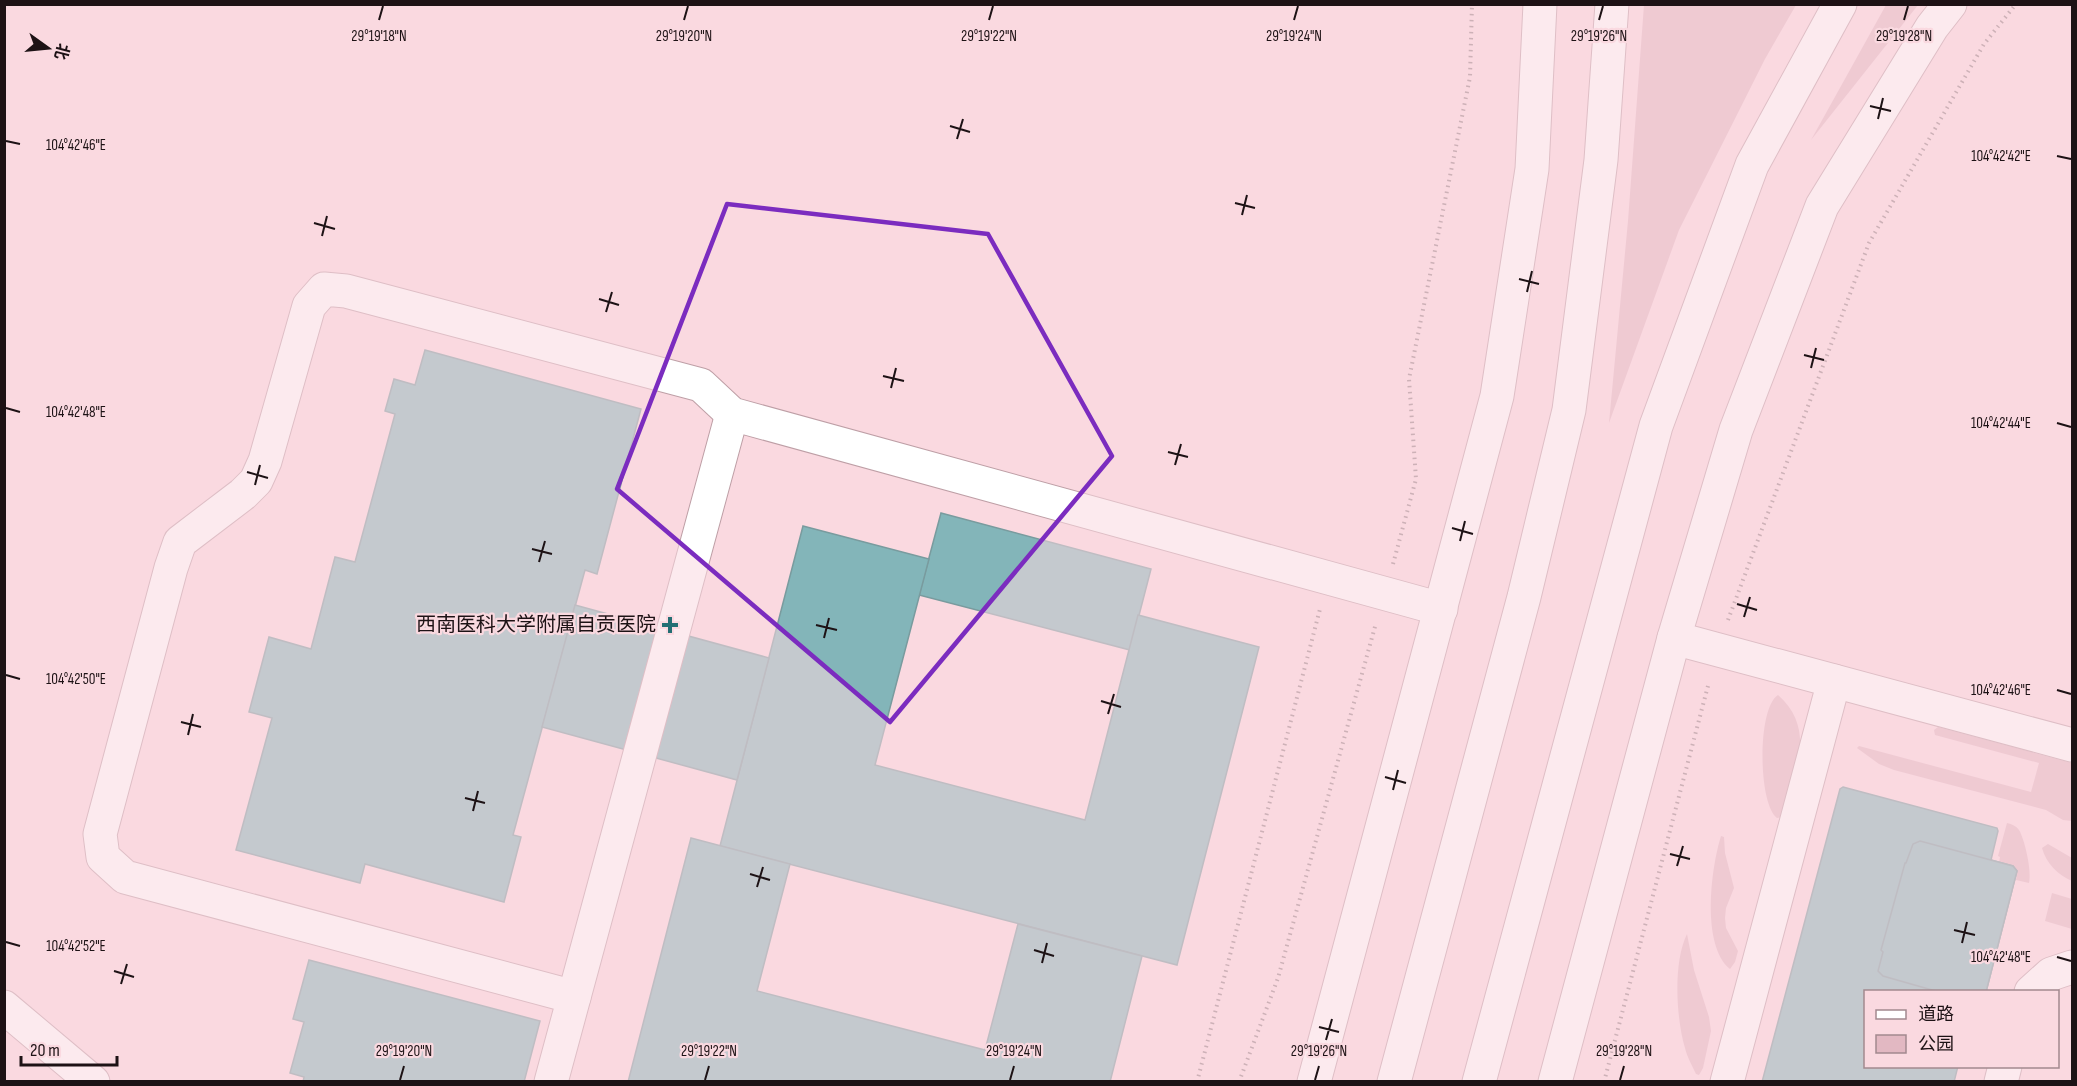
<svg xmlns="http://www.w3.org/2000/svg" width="2077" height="1086" font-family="'Sofia Sans Condensed','Noto Sans SC',sans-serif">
  <rect width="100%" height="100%" fill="#fad9e0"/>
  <g fill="#e2b8c2">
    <polygon points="1886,4 1918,5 1811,140 1886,5"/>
    <polygon points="1644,5 1796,5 1765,59 1679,230 1609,423 1628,221"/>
    <path d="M1778,695C1818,730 1794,776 1782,817L1777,818C1758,804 1757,708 1778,695Z"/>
    <polygon points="1938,727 2072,763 2072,821 2063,820 2046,810 1894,770 1879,764 1857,748 1859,746 2031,792 2039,763 1935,735 1934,730"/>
    <path d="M2007,823C2012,824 2016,826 2019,830C2025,840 2032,872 2029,883L2016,880L2017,871L2013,866L1999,863L2000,857L1998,856Z"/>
    <path d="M1721,836L1724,837L1725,853L1734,888L1726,908L1725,918L1726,928L1738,951L1735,962L1730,969C1701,945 1711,868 1721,836Z"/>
    <path d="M2048,844L2072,858V881C2058,875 2046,863 2042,848Z"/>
    <polygon points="2052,893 2072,899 2072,929 2045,921"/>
    <path d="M1687,934L1694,970L1709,1017L1711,1031L1703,1068L1699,1075L1696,1074C1692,1065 1687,1057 1685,1048C1676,1018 1673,962 1687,934Z"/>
  </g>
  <g fill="#83b5b9" stroke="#799b9e" stroke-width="1.5">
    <polygon points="425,350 641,409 597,574 585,570 513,835 521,837 504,902 365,864 360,883 236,850 272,718 249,712 269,637 311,649 335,557 355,562 395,414 385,411 394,379 415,385"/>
    <polygon points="941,513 1151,569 1130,650 919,595"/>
    <polygon points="803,526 929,559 875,765 1085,820 1138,615 1259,647 1177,965 720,846"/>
    <polygon points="575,605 769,658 737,780 542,727"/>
    <polygon points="1843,787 1997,828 1998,831 1991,860 2013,866 2017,871 1986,992 1866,992 1866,1066 1958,1066 1954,1082 1762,1082 1840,789"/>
    <polygon points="691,838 790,864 757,991 985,1050 1018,924 1142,956 1110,1082 628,1082"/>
    <polygon points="1920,841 2013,866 2017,871 1986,992 1939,992 1883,976 1878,971 1883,952 1881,950 1905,863 1906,863 1913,844"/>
    <polygon points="309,960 540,1021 524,1082 303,1082 304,1077 290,1073 304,1022 293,1019"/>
  </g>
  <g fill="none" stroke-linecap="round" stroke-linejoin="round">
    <g stroke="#be9fa6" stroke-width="35">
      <g id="minor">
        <polyline points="1674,638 2072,745"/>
        <polyline points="2031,992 2051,974 2072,967"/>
        <polyline points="574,997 125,877 103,857 100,834 171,568 180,542 243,494 256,481 265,461 309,306 324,289 346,291 701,385 732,414 1441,609"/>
        <polyline points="4,1007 93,1082"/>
        <polyline points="551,1082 732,414"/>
        <polyline points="1314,1082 1497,396 1532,169 1540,4"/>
        <polyline points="1555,1082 1674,638 1736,430 1822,206 1932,27 1950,4"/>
        <polyline points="1727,1082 1834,681"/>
        <polyline points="2001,1082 2005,1066"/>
      </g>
    </g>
    <g stroke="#be9fa6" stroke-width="35">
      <g id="highway">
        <polyline points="1394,1082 1524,597 1569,410 1601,160 1612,4"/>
        <polyline points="1479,1082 1656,426 1752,165 1840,4"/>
      </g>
    </g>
    <g stroke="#978085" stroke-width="4" stroke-dasharray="1.5 4.5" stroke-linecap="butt">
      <polyline points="1393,564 1416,479 1409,379 1470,77 1472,4"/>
      <polyline points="1728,620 1869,243 1984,44 2016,4"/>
      <polyline points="1197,1082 1320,609"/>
      <polyline points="1239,1082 1278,978 1376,623"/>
      <polyline points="1604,1082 1709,682"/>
    </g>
    <use href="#minor" stroke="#fff" stroke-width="33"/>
    <use href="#highway" stroke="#fff" stroke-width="33"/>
  </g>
  <path d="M0 0H2077V1086H0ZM727,204L988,234L1112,456L890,722L617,489Z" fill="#fad9e0" fill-opacity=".55" fill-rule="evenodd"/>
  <path fill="none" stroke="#7b2cbf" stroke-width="4.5" stroke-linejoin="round" d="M727,204L988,234L1112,456L890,722L617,489Z"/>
  <path fill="none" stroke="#1d1215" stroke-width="2" d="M379,20L383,6M684,20L688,6M989,20L993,6M1294,20L1298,6M1599,20L1603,6M1904,20L1908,6M1870,106L1891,111M1878,119L1883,98M950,126L970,132M957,139L963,119M6,141L20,144M2057,156L2071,159M1235,203L1255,208M1242,215L1247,195M314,223L335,229M322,236L327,216M1519,279L1539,284M1527,292L1532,271M599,299L619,305M606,312L612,292M1804,355L1824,360M1811,368L1816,348M883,376L904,381M891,388L896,368M6,408L20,412M2057,423L2071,427M1168,452L1188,457M1175,465L1181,444M247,472L268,478M255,485L260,465M1452,528L1473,534M1460,541L1465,521M532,549L552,554M539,562L545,541M1737,604L1757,610M1744,617L1750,597M816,625L837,630M824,638L829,618M6,675L20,679M2057,690L2071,694M1101,701L1121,707M1108,714L1114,694M181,722L201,727M188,735L193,714M1385,777L1406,783M1393,790L1398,770M465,798L485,803M473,811L478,791M1670,854L1690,859M1677,866L1683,846M750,874L770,880M757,887L763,867M1954,930L1975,935M6,942L20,946M1962,943L1967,922M1034,950L1054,956M2057,957L2071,961M1042,963L1047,943M114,971L134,977M121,984L127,964M1319,1027L1339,1032M1326,1040L1332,1019M400,1080L404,1066M705,1080L709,1066M1010,1080L1014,1066M1315,1080L1319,1066M1620,1080L1624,1066"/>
  <path fill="#236e73" stroke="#fad9e0" stroke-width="2" d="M667 616h6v6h6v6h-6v6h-6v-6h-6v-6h6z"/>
  <g text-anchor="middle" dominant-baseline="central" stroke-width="4.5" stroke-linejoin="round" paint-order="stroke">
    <g font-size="20" fill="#1d1215" stroke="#fad9e0" text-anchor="end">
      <text x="656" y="625">西南医科大学附属自贡医院</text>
    </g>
  </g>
  <g font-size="15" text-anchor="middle" fill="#1d1215" stroke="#fad9e0" stroke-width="4.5" stroke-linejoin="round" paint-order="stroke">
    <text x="379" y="41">29°19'18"N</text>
    <text x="684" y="41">29°19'20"N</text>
    <text x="989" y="41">29°19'22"N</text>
    <text x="1294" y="41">29°19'24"N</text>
    <text x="1599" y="41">29°19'26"N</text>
    <text x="1904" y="41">29°19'28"N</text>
    <text x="76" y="150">104°42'46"E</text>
    <text x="2001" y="161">104°42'42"E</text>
    <text x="76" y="417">104°42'48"E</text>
    <text x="2001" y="428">104°42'44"E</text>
    <text x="76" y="684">104°42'50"E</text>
    <text x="2001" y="695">104°42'46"E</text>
    <text x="76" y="951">104°42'52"E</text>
    <text x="2001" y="962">104°42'48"E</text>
    <text x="404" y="1056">29°19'20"N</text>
    <text x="709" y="1056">29°19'22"N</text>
    <text x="1014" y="1056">29°19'24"N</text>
    <text x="1319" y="1056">29°19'26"N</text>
    <text x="1624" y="1056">29°19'28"N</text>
  </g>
  <rect width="2077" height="1086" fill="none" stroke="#1d1215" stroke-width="12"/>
  <rect x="1864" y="990" width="195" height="78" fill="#fad9e0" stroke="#a2898f" stroke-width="1.5"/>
  <rect x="1876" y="1010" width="30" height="9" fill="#ffffff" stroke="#a2898f" stroke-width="1.5"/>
  <text x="1918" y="1020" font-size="18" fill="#1d1215">道路</text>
  <rect x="1876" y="1035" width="30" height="18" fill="#e2b8c2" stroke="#a2898f" stroke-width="1.5"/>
  <text x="1918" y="1050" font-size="18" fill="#1d1215">公园</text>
  <g transform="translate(48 48) rotate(105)" stroke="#fad9e0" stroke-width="4.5" paint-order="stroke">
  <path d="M0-4.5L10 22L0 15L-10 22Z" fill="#1d1215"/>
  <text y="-9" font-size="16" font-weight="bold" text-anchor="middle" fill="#1d1215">北</text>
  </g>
  <path d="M21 1056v9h96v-9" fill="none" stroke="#1d1215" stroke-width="3"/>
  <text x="30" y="1056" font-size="18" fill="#1d1215" stroke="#fad9e0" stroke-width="4.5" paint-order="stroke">20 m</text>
</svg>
